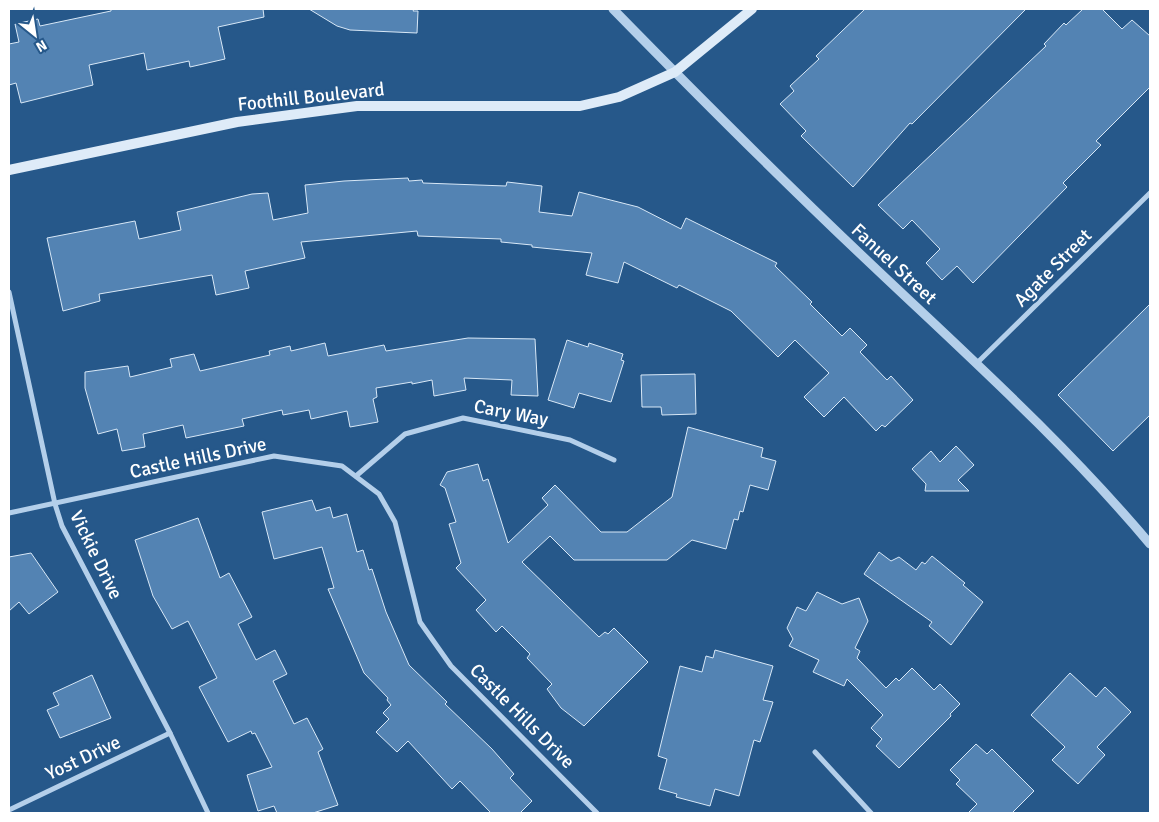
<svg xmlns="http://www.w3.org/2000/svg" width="1159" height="822" font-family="Signika,sans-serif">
  <rect width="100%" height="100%" fill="#26588a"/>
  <g fill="#5383b3" stroke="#d8e8f7">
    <polygon points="111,9 263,9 264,17 218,27 225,59 190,67 189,61 147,70 144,53 89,65 93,85 21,103 16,83 9,85 9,44 19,42 15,24 38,19 40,26 111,11"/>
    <polygon points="309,9 414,9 413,11 418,11 417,33 350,30 337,26"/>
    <polygon points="865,9 1026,9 912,124 910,123 853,187 801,136 806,131 780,104 794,91 790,86 819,59 816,56"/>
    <polygon points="1083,9 1102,9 1122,29 1132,20 1150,36 1150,87 1096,141 1101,145 1063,183 1067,187 973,283 957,266 942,280 926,263 940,249 912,220 903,229 878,205 1046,46 1044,44 1064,23 1066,25"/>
    <polygon points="408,178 409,181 422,180 423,183 506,186 507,182 542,186 539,212 572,216 579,192 638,207 681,229 686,218 777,263 775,266 812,302 810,304 842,336 850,328 867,345 860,352 887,380 891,376 913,400 885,427 882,425 876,431 844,397 824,417 804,397 829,373 795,340 778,357 731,311 679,285 677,288 624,262 618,283 586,275 592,253 532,247 532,245 501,242 501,239 418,236 417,231 301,242 305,258 245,271 249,288 216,295 212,275 99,294 100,301 63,311 47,238 135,221 139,239 181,230 177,212 252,194 268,193 273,220 308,213 305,185 344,181"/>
    <polygon points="1150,304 1150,415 1113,451 1058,395"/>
    <polygon points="468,338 535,339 538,396 511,395 512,380 464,378 466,390 434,396 432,380 412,384 412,382 376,388 377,397 373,399 378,422 350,427 347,411 311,419 309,410 283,415 282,410 242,419 244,426 186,438 183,425 143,434 145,447 122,451 117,429 98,434 85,388 85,372 128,366 130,377 172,367 170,359 194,354 200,371 270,355 269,351 290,346 291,351 325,343 328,356 384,345 386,351"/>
    <polygon points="567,340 588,347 589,343 623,354 621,360 624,361 611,402 579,393 574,408 548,400"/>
    <polygon points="695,374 696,414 662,415 661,407 642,407 641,375"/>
    <polygon points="688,427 763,448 761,457 776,461 768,490 750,485 743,512 740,511 738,520 734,519 726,549 692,540 667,560 574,560 550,536 522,562 599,637 605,632 608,634 614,628 648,662 584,726 561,708 547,689 552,684 527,658 530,654 502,626 496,632 476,610 486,600 456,568 461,563 449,524 456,522 445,488 440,485 447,472 478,464 483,481 488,479 508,543 548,505 542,498 555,485 601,532 627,532 672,497"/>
    <polygon points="956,446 974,465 958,480 969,491 925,491 926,484 912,469 931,451 940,462"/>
    <polygon points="312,500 316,511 330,507 333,518 347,514 357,552 363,550 369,570 372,569 386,612 409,665 447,702 445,704 492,749 514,774 510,778 532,801 520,813 491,813 460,781 452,789 408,741 397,752 376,732 389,719 383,713 391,705 387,700 388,698 364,673 328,589 334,588 322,547 274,559 262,512"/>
    <polygon points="198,518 220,578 229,573 252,617 238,624 256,660 275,650 287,674 273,681 294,724 307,718 323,749 318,752 338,805 313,813 277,813 274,806 258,811 247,775 272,767 255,733 252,734 251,731 228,742 199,687 217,678 188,621 172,629 153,596 135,540"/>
    <polygon points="879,552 891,561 899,557 916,570 922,562 925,564 932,556 965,583 963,585 983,602 951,645 929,626 932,622 864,574"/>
    <polygon points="31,553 58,592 29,614 19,602 9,611 9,557"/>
    <polygon points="817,592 842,604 859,598 868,621 855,648 860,651 857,658 886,688 896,678 899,681 912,668 934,690 940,684 960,704 950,714 951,716 899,768 876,746 882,739 871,728 883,715 847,679 844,686 813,672 819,660 789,646 793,639 787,628 797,607 806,611"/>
    <polygon points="715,650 773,666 763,700 773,702 760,742 754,740 739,796 715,789 710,806 676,797 677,794 659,789 667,759 658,756 680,666 702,672 706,656 713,658"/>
    <polygon points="1070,673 1096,697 1105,687 1131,712 1097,747 1105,755 1078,784 1052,760 1065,747 1031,715"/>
    <polygon points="92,675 111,718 60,738 47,710 59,705 53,693"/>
    <polygon points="976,744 987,754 992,749 1034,791 1012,813 968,813 977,804 956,784 960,780 950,770"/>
  </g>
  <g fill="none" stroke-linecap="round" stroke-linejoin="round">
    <g stroke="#b4cfea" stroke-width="5">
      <polyline points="9,292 55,504 62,526 170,733 208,813"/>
      <polyline points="976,364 1150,193"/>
      <polyline points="356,476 405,434 463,418 570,440 614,460"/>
      <polyline points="9,513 274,456 342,466 379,494 395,522 420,622 451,666 597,813"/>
      <polyline points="815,752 871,813"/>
      <polyline points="9,810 170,733"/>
    </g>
    <path stroke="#b4cfea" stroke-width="9" d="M613,9C698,96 784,182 873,266C968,356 1066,444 1150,544"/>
    <polyline stroke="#deebf8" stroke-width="10" points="9,170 237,122 357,106 580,106 619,97 675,72 752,9"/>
  </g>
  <g text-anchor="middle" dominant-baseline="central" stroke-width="4.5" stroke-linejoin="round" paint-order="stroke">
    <g font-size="19" fill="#fff" stroke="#26588a">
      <text transform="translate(311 97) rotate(-6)">Foothill Boulevard</text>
      <text transform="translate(894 264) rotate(43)">Fanuel Street</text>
      <text transform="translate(1053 268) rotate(-45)">Agate Street</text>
      <text transform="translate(511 413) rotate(11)">Cary Way</text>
      <text transform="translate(198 458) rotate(-12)">Castle Hills Drive</text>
      <text transform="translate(96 555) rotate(64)">Vickie Drive</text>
      <text transform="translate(522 716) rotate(45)">Castle Hills Drive</text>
      <text transform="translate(83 758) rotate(-25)">Yost Drive</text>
    </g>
  </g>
  <rect width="1159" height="822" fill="none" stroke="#ffffff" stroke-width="20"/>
  <g transform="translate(35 35) rotate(150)" stroke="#26588a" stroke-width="4" paint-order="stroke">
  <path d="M0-4L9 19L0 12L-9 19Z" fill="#ffffff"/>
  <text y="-8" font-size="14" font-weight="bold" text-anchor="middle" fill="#ffffff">N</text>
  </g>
</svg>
